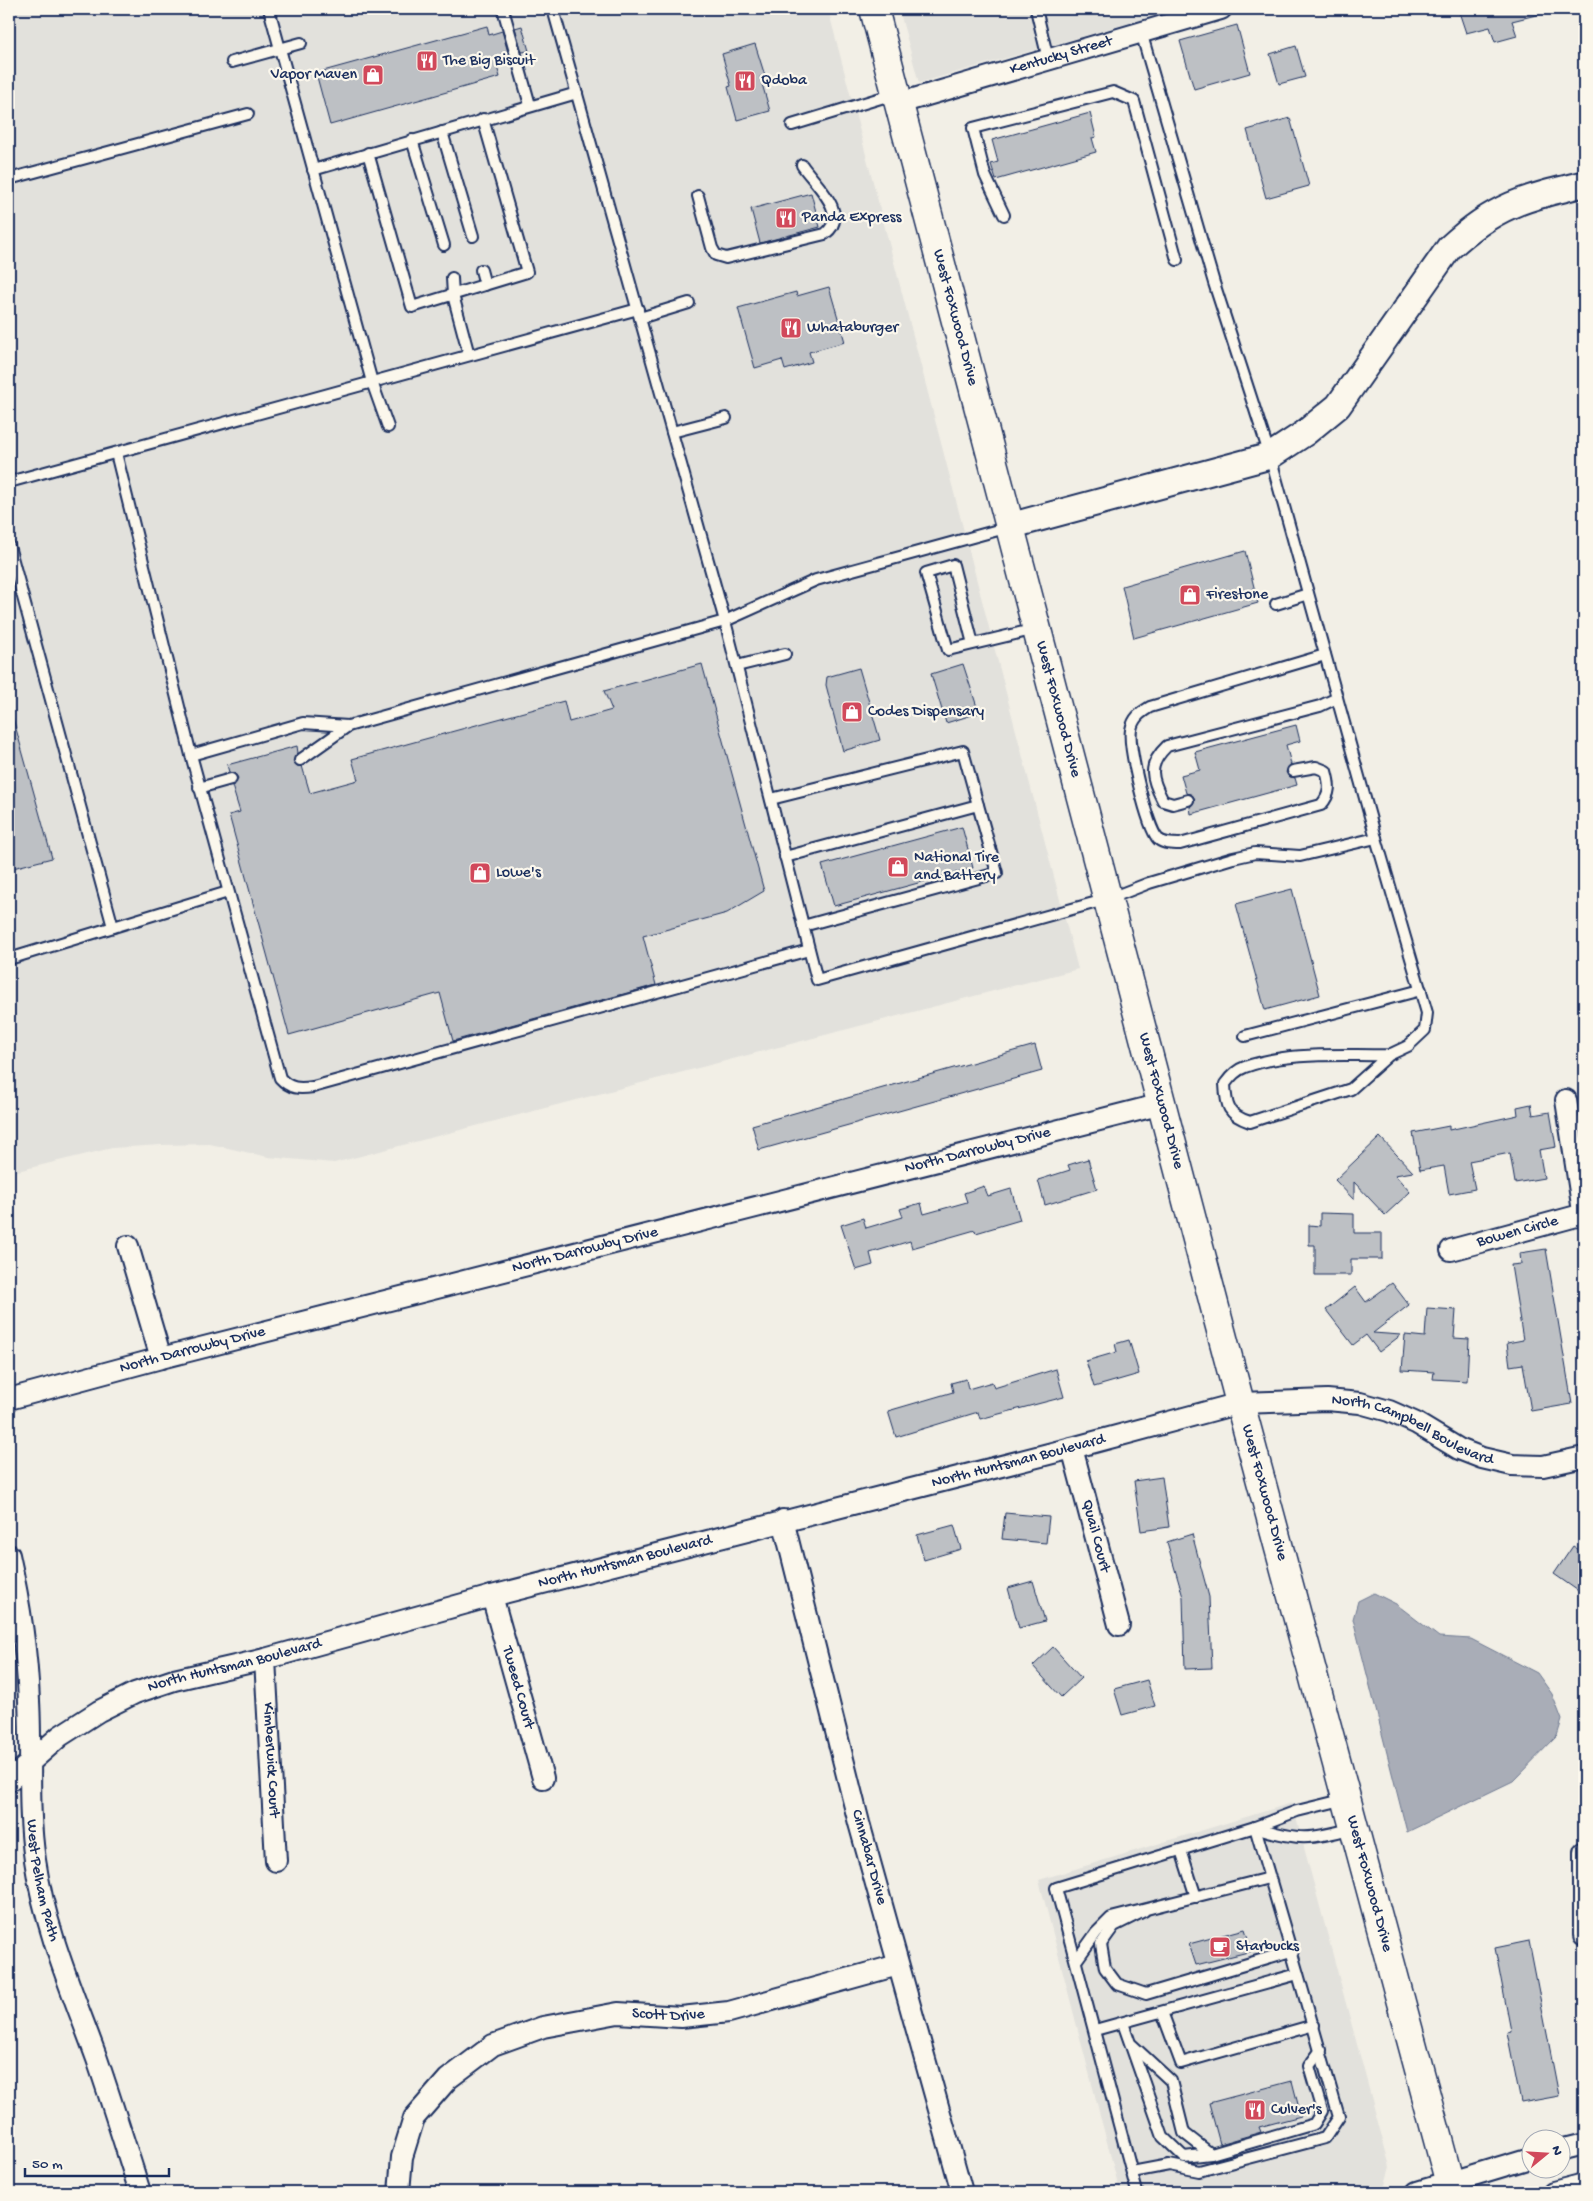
<svg xmlns="http://www.w3.org/2000/svg" width="1593" height="2201" font-family="'Gochi Hand',sans-serif">
  <rect width="100%" height="100%" fill="#f2efe6"/>
  <filter id="ink" filterUnits="userSpaceOnUse"><feTurbulence type="fractalNoise" baseFrequency=".02" numOctaves="2"/><feDisplacementMap in="SourceGraphic" scale="10" xChannelSelector="R" yChannelSelector="G"/><feConvolveMatrix kernelMatrix="1 2 1 2 8 2 1 2 1" color-interpolation-filters="sRGB"/></filter>
  <g filter="url(#ink)">
    <g fill="#e2e1dc">
      <polygon points="19,9 828,9 1078,969 334,1163 268,1157 210,1144 161,1145 112,1148 9,1173 9,11"/>
      <polygon points="899,9 1179,9 919,83"/>
      <polygon points="1292,1803 1390,2167 1385,2184 1375,2192 1120,2192 1039,1880"/>
    </g>
    <polygon fill="#a9adb7" stroke="#707b93" points="1374,1593 1396,1604 1439,1637 1471,1639 1537,1673 1552,1694 1562,1720 1557,1736 1513,1781 1407,1832 1353,1619 1358,1601"/>
    <g fill="#bdc0c4" stroke="#1b2f5e">
      <polygon points="1458,9 1539,9 1540,14 1512,21 1517,36 1495,42 1490,27 1466,33"/>
      <polygon points="1237,25 1250,73 1194,89 1180,41"/>
      <polygon points="487,26 489,35 502,31 509,56 495,60 500,77 330,125 316,73"/>
      <polygon points="522,26 529,51 522,52 515,28"/>
      <polygon points="755,44 765,76 760,77 770,111 737,120 728,87 731,86 722,54"/>
      <polygon points="1296,46 1305,77 1279,84 1270,54"/>
      <polygon points="1090,113 1096,137 1092,138 1096,152 996,180 991,164 998,162 992,140"/>
      <polygon points="1290,118 1309,186 1266,198 1247,130"/>
      <polygon points="811,193 820,227 760,243 751,209"/>
      <polygon points="829,287 845,342 809,352 812,362 785,370 782,360 755,368 738,308 796,292 797,296"/>
      <polygon points="1245,551 1258,603 1134,638 1122,586"/>
      <polygon points="702,664 764,891 727,913 643,936 656,985 453,1041 440,993 289,1035 229,815 240,812 232,786 236,783 238,778 235,774 229,772 227,765 297,746 298,753 293,761 297,766 302,766 310,793 358,780 352,759 564,701 569,722 612,710 604,691"/>
      <polygon points="963,664 979,713 946,723 931,674"/>
      <polygon points="859,668 880,740 843,751 826,685 827,677"/>
      <polygon points="13,718 52,858 9,869 9,719"/>
      <polygon points="1296,725 1300,741 1286,745 1291,764 1286,772 1288,776 1295,778 1297,785 1191,814 1190,807 1193,804 1195,799 1192,795 1186,793 1181,775 1200,770 1195,752"/>
      <polygon points="962,827 973,868 834,906 822,865"/>
      <polygon points="1292,889 1320,995 1265,1010 1236,904"/>
      <polygon points="1035,1045 1042,1071 759,1150 752,1125"/>
      <polygon points="1531,1104 1533,1115 1550,1112 1556,1147 1539,1150 1544,1178 1515,1183 1510,1153 1469,1161 1475,1189 1449,1194 1444,1166 1420,1170 1413,1133 1449,1126 1449,1130 1518,1115 1517,1107"/>
      <polygon points="1380,1137 1413,1172 1395,1175 1410,1192 1385,1215 1354,1182 1354,1200 1335,1180"/>
      <polygon points="1088,1159 1097,1189 1045,1205 1038,1180 1070,1170 1068,1165"/>
      <polygon points="984,1186 988,1196 1011,1189 1020,1220 976,1233 975,1230 912,1248 910,1241 870,1253 873,1265 856,1270 841,1225 863,1218 866,1228 903,1217 900,1209 921,1203 924,1214 967,1202 964,1193"/>
      <polygon points="1320,1213 1354,1214 1354,1233 1382,1233 1382,1259 1351,1259 1351,1275 1315,1275 1315,1245 1309,1245 1309,1225 1320,1226"/>
      <polygon points="1546,1249 1572,1404 1531,1411 1523,1364 1510,1366 1507,1343 1523,1340 1511,1265 1521,1264 1520,1253"/>
      <polygon points="1392,1283 1409,1305 1373,1333 1401,1335 1379,1352 1366,1335 1353,1345 1326,1310 1355,1287 1366,1302"/>
      <polygon points="1427,1308 1456,1310 1454,1338 1469,1339 1467,1381 1433,1379 1434,1372 1402,1370 1405,1335 1425,1337"/>
      <polygon points="1129,1340 1139,1374 1094,1387 1086,1361 1117,1352 1115,1344"/>
      <polygon points="1056,1369 1064,1397 980,1419 978,1412 896,1437 888,1411 953,1392 951,1383 966,1379 968,1389 992,1382 994,1388"/>
      <polygon points="1162,1477 1169,1527 1141,1531 1134,1481"/>
      <polygon points="1005,1513 1049,1517 1046,1543 1002,1539"/>
      <polygon points="954,1525 961,1549 924,1560 917,1535"/>
      <polygon points="1192,1534 1209,1597 1212,1668 1185,1669 1183,1597 1167,1542"/>
      <polygon points="1573,1546 1584,1553 1584,1595 1554,1574"/>
      <polygon points="1033,1581 1045,1621 1019,1628 1008,1588"/>
      <polygon points="1053,1647 1081,1678 1061,1697 1033,1666"/>
      <polygon points="1147,1680 1155,1706 1122,1715 1114,1689"/>
      <polygon points="1245,1929 1252,1951 1196,1965 1189,1944"/>
      <polygon points="1529,1941 1559,2096 1521,2103 1507,2032 1511,2031 1495,1948"/>
      <polygon points="1292,2081 1301,2116 1259,2127 1261,2132 1220,2144 1209,2103"/>
    </g>
    <g fill="none" stroke-linecap="round" stroke-linejoin="round">
      <g stroke="#1b2f5e" stroke-width="14">
        <g id="service">
          <polyline points="269,9 372,382 388,427"/>
          <polyline points="503,9 530,105"/>
          <polyline points="1036,9 1048,59"/>
          <polyline points="232,62 301,43"/>
          <polyline points="792,125 894,94"/>
          <polyline points="442,132 473,236"/>
          <polyline points="412,140 444,245"/>
          <polyline points="368,153 412,307 527,272 483,119"/>
          <polyline points="313,170 577,93"/>
          <polyline points="9,179 248,114"/>
          <path d="M698,196L712,248L716,255L726,258L825,234C852,214 812,181 802,165"/>
          <polyline points="1004,215 985,175 973,128 1113,92 1134,101 1177,260"/>
          <polyline points="481,270 485,285"/>
          <polyline points="452,278 453,295 469,355"/>
          <polyline points="640,318 689,303"/>
          <polyline points="672,432 726,418"/>
          <polyline points="116,453 191,755 303,723 348,726 725,621 553,9"/>
          <polyline points="9,482 638,309"/>
          <polyline points="1009,527 816,580 725,621 817,980 1108,899 1149,883 1233,858 1255,853 1300,856 1376,838 1270,456 1214,283 1141,32"/>
          <polyline points="9,546 113,927"/>
          <polyline points="1276,604 1308,594"/>
          <polyline points="973,644 953,565 926,573 948,650 1036,629"/>
          <polyline points="737,666 785,654"/>
          <path d="M191,755L280,1078C290,1089 299,1089 313,1087L809,950"/>
          <polyline points="300,760 348,726"/>
          <path d="M1293,771L1316,767L1326,771C1330,785 1331,794 1321,805L1180,844C1173,844 1164,844 1158,839C1147,827 1128,747 1131,730C1133,718 1140,713 1150,707L1325,655"/>
          <polyline points="199,788 231,779"/>
          <polyline points="771,799 963,751 978,805"/>
          <path d="M1188,800L1173,804L1163,801C1151,778 1147,765 1167,746L1320,706L1337,698"/>
          <path d="M1376,838L1427,1013L1425,1030L1408,1046L1389,1055L1351,1089L1250,1122C1228,1115 1226,1106 1225,1084C1230,1077 1236,1070 1245,1067C1289,1051 1342,1056 1389,1055"/>
          <polyline points="785,857 978,805 997,873 803,926"/>
          <polyline points="9,959 228,892"/>
          <polyline points="1245,1036 1421,990"/>
          <path d="M1255,1827C1299,1841 1309,1840 1353,1828"/>
          <polyline points="1181,1850 1196,1897"/>
          <polyline points="1144,1911 1114,1926 1101,1944 1105,1968 1117,1984 1146,1994 1291,1951"/>
          <polyline points="1076,1961 1096,1933 1111,1918 1269,1878"/>
          <polyline points="1162,2012 1181,2063 1314,2025"/>
          <polyline points="1123,2023 1163,2137 1184,2157 1211,2154 1314,2124 1322,2111 1309,2066 1321,2050"/>
          <polyline points="1095,2030 1298,1974 1255,1827"/>
          <polyline points="1132,2045 1171,2081 1184,2133 1211,2154"/>
          <polyline points="1132,2172 1169,2165 1199,2171 1325,2138 1339,2117 1298,1974"/>
          <polyline points="1137,2192 1056,1888 1255,1827 1297,1811 1346,1799"/>
        </g>
      </g>
      <g stroke="#1b2f5e" stroke-width="24">
        <g id="minor">
          <path id="s1" d="M900,103L1221,9"/>
          <polyline points="1566,1100 1584,1218"/>
          <polyline points="128,1246 161,1358"/>
          <path id="s2" d="M1451,1250L1584,1214"/>
          <path id="s3" d="M9,1399L161,1358L1162,1104"/>
          <path id="s4" d="M1072,1448L1119,1625"/>
          <path id="s5" d="M783,1520L859,1823L962,2192"/>
          <path id="s6" d="M9,1555C20,1604 27,1652 29,1701C32,1754 27,1808 35,1860C45,1930 73,1993 97,2059C112,2103 126,2148 140,2192"/>
          <path id="s7" d="M492,1596L543,1778"/>
          <path id="s8" d="M265,1659L276,1861"/>
          <path id="s9" d="M9,1781L60,1736L99,1711L135,1693L174,1680L265,1659L492,1596L1072,1448L1240,1403L1327,1400L1360,1403L1389,1411L1416,1423L1459,1449L1482,1458L1512,1465L1543,1466L1584,1457"/>
          <polyline points="1584,1852 1584,1935"/>
          <polyline points="1560,2150 1584,2144"/>
          <path id="s10" d="M399,2192L402,2157L414,2118L448,2079L493,2045L543,2027L618,2013L681,2017L729,2012L898,1965"/>
          <polyline points="1417,2192 1530,2158"/>
          <polyline points="1553,2192 1584,2184"/>
        </g>
      </g>
      <g stroke="#1b2f5e" stroke-width="29">
        <path id="tertiary" d="M1010,526L1270,456L1305,433L1338,406L1449,248C1495,205 1525,198 1584,184"/>
      </g>
      <g stroke="#1b2f5e" stroke-width="31">
        <g id="secondary">
          <path id="s11" d="M874,9L1240,1403L1452,2192"/>
        </g>
      </g>
      <use href="#service" stroke="#fbf7ec" stroke-width="10"/>
      <use href="#minor" stroke="#fbf7ec" stroke-width="20"/>
      <use href="#tertiary" stroke="#fbf7ec" stroke-width="25"/>
      <use href="#secondary" stroke="#fbf7ec" stroke-width="28"/>
    </g>
  </g>
  <defs>
    <g id="restaurant-square" transform="scale(1.125)"><rect x="-9" y="-9" width="18" height="18" rx="4" fill="#d1495b" stroke="#fbf7ec"/><path d="M-5-6h1v4h1v-4h1v4h1v-4h1v5L-1.5 .5V6h-2V.5L-5-1ZM5-6V6H3V1.5H1.5Q1.5-4 5-6Z" fill="#fff"/></g>
    <g id="shop-square" transform="scale(1.125)"><rect x="-9" y="-9" width="18" height="18" rx="4" fill="#d1495b" stroke="#fbf7ec"/><path d="M-5-2.5h2.3a2.7 3.5 0 0 1 5.4 0H5L5.5 6h-11ZM-1.5-2.5h3a1.5 2.3 0 0 0-3 0Z" fill="#fff"/></g>
    <g id="cafe-square" transform="scale(1.125)"><rect x="-9" y="-9" width="18" height="18" rx="4" fill="#d1495b" stroke="#fbf7ec"/><path d="M-5.5-4.5H6V0H3Q3 3.5 0 3.5H-2.5Q-5.5 3.5-5.5 0ZM3-3.2v2h1.7v-2ZM-6 4.5H4V6H-6Z" fill="#fff"/></g>
  </defs>
  <g fill-rule="evenodd">
    <use href="#restaurant-square" x="427" y="61"/>
    <use href="#shop-square" x="373" y="75"/>
    <use href="#restaurant-square" x="745" y="81"/>
    <use href="#restaurant-square" x="786" y="218"/>
    <use href="#restaurant-square" x="791" y="328"/>
    <use href="#shop-square" x="1190" y="595"/>
    <use href="#shop-square" x="852" y="712"/>
    <use href="#shop-square" x="898" y="867"/>
    <use href="#shop-square" x="480" y="873"/>
    <use href="#cafe-square" x="1220" y="1947"/>
    <use href="#restaurant-square" x="1255" y="2110"/>
  </g>
  <g text-anchor="middle" dominant-baseline="central" stroke-width="4.5" stroke-linejoin="round" paint-order="stroke">
    <g font-size="16" fill="#1b2f5e" stroke="#fbf7ec">
      <text stroke="none"><textPath href="#s1" startOffset="168">Kentucky Street</textPath></text>
      <text stroke="none"><textPath href="#s11" startOffset="319">West Foxwood Drive</textPath></text>
      <text stroke="none"><textPath href="#s11" startOffset="724">West Foxwood Drive</textPath></text>
      <text stroke="none"><textPath href="#s11" startOffset="1129">West Foxwood Drive</textPath></text>
      <text stroke="none"><textPath href="#s3" startOffset="1000">North Darrowby Drive</textPath></text>
      <text stroke="none"><textPath href="#s2" startOffset="69">Bowen Circle</textPath></text>
      <text stroke="none"><textPath href="#s3" startOffset="595">North Darrowby Drive</textPath></text>
      <text stroke="none"><textPath href="#s3" startOffset="190">North Darrowby Drive</textPath></text>
      <text stroke="none"><textPath href="#s9" startOffset="1476">North Campbell Boulevard</textPath></text>
      <text stroke="none"><textPath href="#s9" startOffset="1068">North Huntsman Boulevard</textPath></text>
      <text stroke="none"><textPath href="#s11" startOffset="1534">West Foxwood Drive</textPath></text>
      <text stroke="none"><textPath href="#s4" startOffset="91">Quail Court</textPath></text>
      <text stroke="none"><textPath href="#s9" startOffset="662">North Huntsman Boulevard</textPath></text>
      <text stroke="none"><textPath href="#s9" startOffset="258">North Huntsman Boulevard</textPath></text>
      <text stroke="none"><textPath href="#s7" startOffset="95">Tweed Court</textPath></text>
      <text stroke="none"><textPath href="#s8" startOffset="101">Kimberwick Court</textPath></text>
      <text stroke="none"><textPath href="#s5" startOffset="348">Cinnabar Drive</textPath></text>
      <text stroke="none"><textPath href="#s6" startOffset="328">West Pelham Path</textPath></text>
      <text stroke="none"><textPath href="#s11" startOffset="1939">West Foxwood Drive</textPath></text>
      <text stroke="none"><textPath href="#s10" startOffset="364">Scott Drive</textPath></text>
    </g>
    <g font-size="16" fill="#1b2f5e" stroke="#fbf7ec" text-anchor="start">
      <text x="443" y="61">The Big Biscuit</text>
      <text x="357" y="75" text-anchor="end">Vapor Maven</text>
      <text x="761" y="81">Qdoba</text>
      <text x="802" y="218">Panda Express</text>
      <text x="807" y="328">Whataburger</text>
      <text x="1206" y="595">Firestone</text>
      <text x="868" y="712">Codes Dispensary</text>
      <text x="914" y="858">National Tire<tspan x="914" dy="18">and Battery</tspan></text>
      <text x="496" y="873">Lowe's</text>
      <text x="1236" y="1947">Starbucks</text>
      <text x="1271" y="2110">Culver's</text>
    </g>
  </g>
  <rect width="1593" height="2201" fill="none" stroke="#fbf7ec" stroke-width="30"/>
  <rect x="15" y="15" width="1563" height="2171" fill="none" stroke="#1b2f5e" stroke-width="2" filter="url(#ink)"/>
  <g transform="translate(1546 2154) rotate(72)"><circle r="24" fill="#fbf7ec" stroke="#a1a7b3"/>
  <path d="M0-4L9 19L0 12L-9 19Z" fill="#d1495b"/>
  <text y="-8" font-size="14" font-weight="bold" text-anchor="middle" fill="#1b2f5e">N</text>
  </g>
  <path d="M25 2168v8h144v-8" fill="none" stroke="#1b2f5e" stroke-width="2.5"/>
  <text x="32" y="2168" font-size="15" fill="#1b2f5e" stroke="#fbf7ec" stroke-width="4" paint-order="stroke">50 m</text>
</svg>
